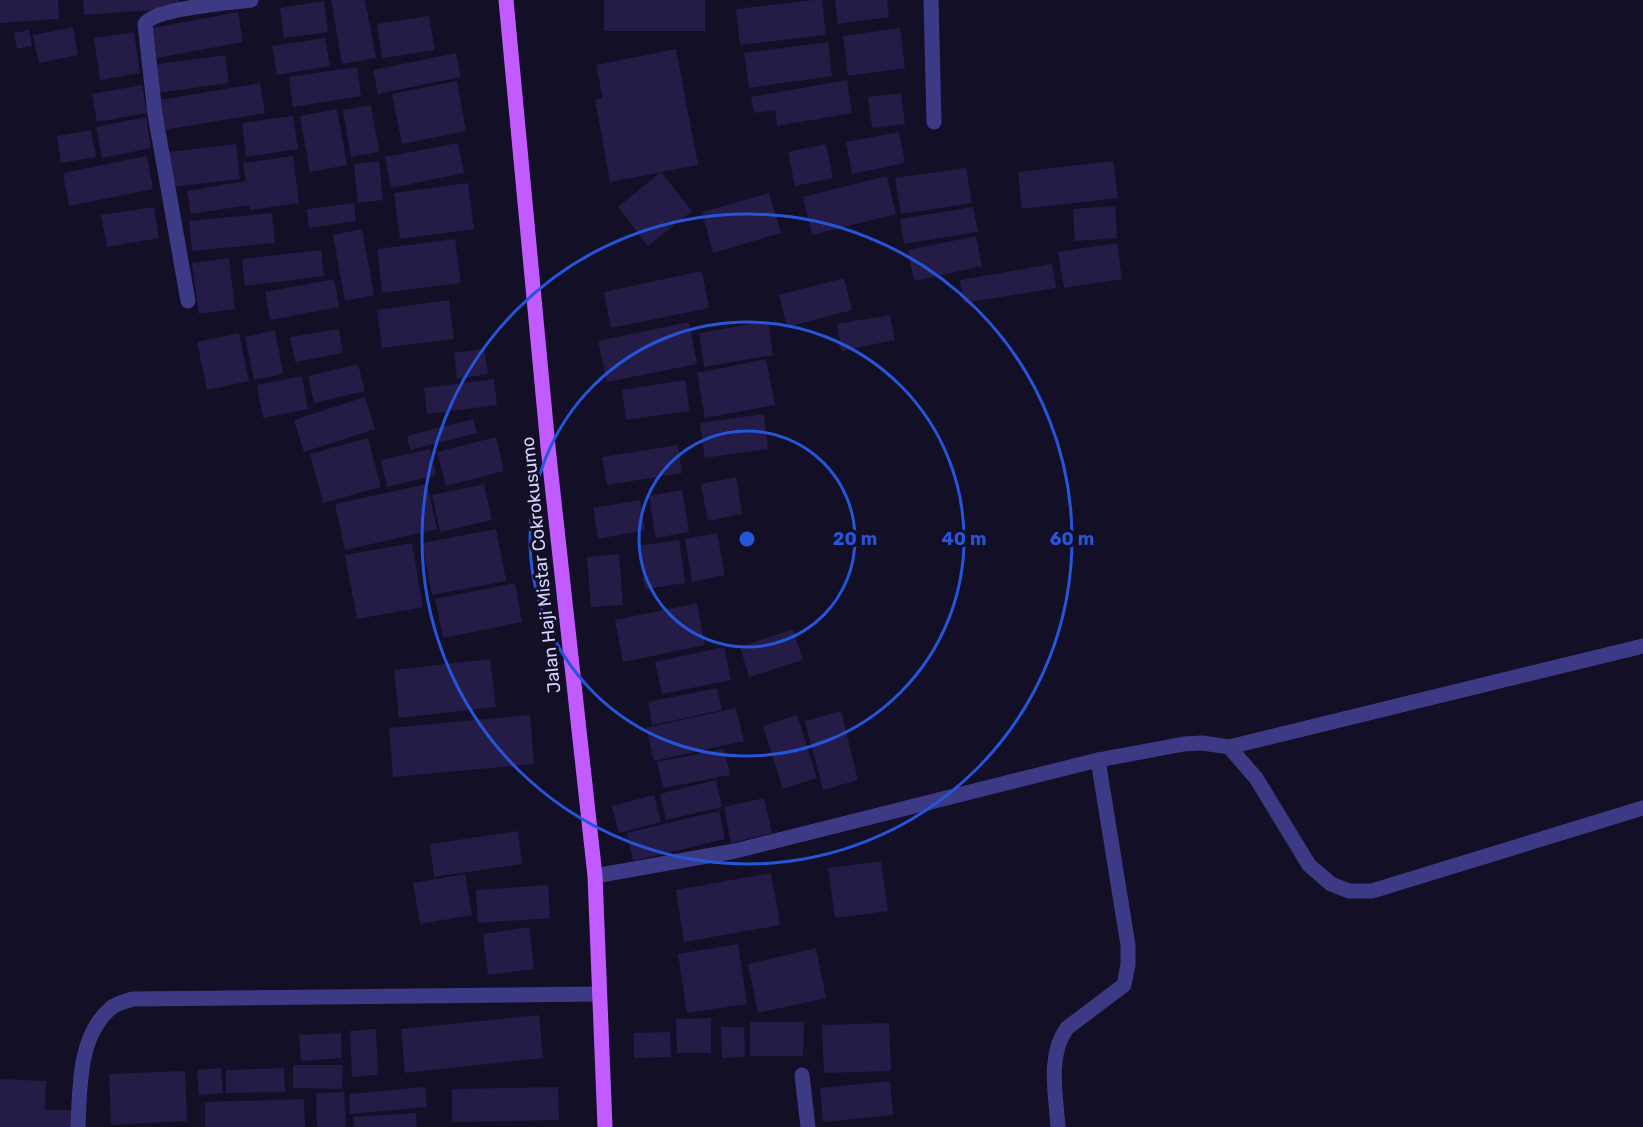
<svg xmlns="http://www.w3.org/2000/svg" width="1643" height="1127" font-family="Rubik,sans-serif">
  <rect width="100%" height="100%" fill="#130f26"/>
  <g fill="#241b47">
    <polygon points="0,0 58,0 59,19 0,23"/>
    <polygon points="83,0 179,0 180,8 84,15"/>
    <polygon points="331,0 365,0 376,58 342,64"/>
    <rect x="604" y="0" width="101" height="31"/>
    <polygon points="814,0 822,0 826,35 740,45 736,9"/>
    <polygon points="835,0 887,0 889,17 838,24"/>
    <polygon points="324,1 328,32 284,38 280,8"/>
    <polygon points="238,12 243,42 157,58 152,28"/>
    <polygon points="429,16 435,50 382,58 377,24"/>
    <polygon points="73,27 78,55 39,63 33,35"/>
    <polygon points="900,28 905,68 848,76 843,36"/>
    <polygon points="29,30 32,46 17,49 14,33"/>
    <polygon points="134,32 140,73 100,80 94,38"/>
    <polygon points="325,38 330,66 277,75 272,46"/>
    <polygon points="828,42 832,76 749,88 744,53"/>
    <polygon points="676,49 698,165 610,182 595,100 603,98 596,65"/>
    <polygon points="456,53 461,77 378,94 373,70"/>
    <polygon points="225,55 229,83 156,93 152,65"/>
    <polygon points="357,67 361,96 293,107 289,77"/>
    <polygon points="847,80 852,113 777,126 775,110 754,113 751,97"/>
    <polygon points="457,81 466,131 402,144 392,94"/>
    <polygon points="260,83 265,113 164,130 159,100"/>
    <polygon points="142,85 147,113 97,122 92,94"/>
    <polygon points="901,93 905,124 872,128 868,97"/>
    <polygon points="371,105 379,152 351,157 343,110"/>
    <polygon points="337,109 347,165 310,172 300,116"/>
    <polygon points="293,116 298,149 246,157 242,123"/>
    <polygon points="146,117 151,148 102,158 96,127"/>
    <polygon points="91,130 96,157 61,163 57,136"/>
    <polygon points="899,132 905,163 852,174 846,142"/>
    <polygon points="458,143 464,173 391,188 385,157"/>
    <polygon points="236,144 240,179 172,187 168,152"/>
    <polygon points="826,144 833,178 795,186 788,152"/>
    <polygon points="147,156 153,189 69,206 63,173"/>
    <polygon points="293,156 299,203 250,210 250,205 191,214 187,191 246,181 243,163"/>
    <polygon points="379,161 383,200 358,203 354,164"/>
    <polygon points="1113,161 1118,198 1022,209 1018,172"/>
    <polygon points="966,168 972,203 901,214 895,178"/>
    <polygon points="661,172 692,211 648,246 618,207"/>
    <polygon points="887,176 896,214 812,235 803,197"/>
    <polygon points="468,183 474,229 400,239 394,193"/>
    <polygon points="769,193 781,233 713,253 702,212"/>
    <polygon points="354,203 356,221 309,228 307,209"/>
    <polygon points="1115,206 1117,238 1075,241 1073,209"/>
    <polygon points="154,207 159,238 107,247 101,215"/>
    <polygon points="973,207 978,232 904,244 900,219"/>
    <polygon points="272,213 275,243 192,251 189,221"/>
    <polygon points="362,229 374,295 345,301 333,235"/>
    <polygon points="976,236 982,266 914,281 908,250"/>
    <polygon points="455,239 461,283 382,293 377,249"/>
    <polygon points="1117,243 1122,279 1064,288 1058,252"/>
    <polygon points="321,250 324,276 245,286 242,259"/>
    <polygon points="229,258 235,309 199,314 192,263"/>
    <polygon points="1052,264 1056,288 964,303 960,280"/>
    <polygon points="702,271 709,308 611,328 604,292"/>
    <polygon points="844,278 852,310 787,327 779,295"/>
    <polygon points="334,279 339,307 270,320 265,292"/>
    <polygon points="449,300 454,339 382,348 377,310"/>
    <polygon points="890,315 895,340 841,351 837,324"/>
    <polygon points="768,321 773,355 704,367 699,333"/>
    <polygon points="689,322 697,364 607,382 598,341"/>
    <polygon points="339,329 343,353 295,362 290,337"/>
    <polygon points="275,330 283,374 254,380 245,337"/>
    <polygon points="239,333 249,381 207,390 197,342"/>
    <polygon points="484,349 488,374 457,379 454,353"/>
    <polygon points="766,359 775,405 705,418 697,373"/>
    <polygon points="358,364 365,391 314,403 308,376"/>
    <polygon points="302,376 308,409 263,418 257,385"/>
    <polygon points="494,379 497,405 427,414 424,388"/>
    <polygon points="685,380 690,411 626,420 622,390"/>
    <polygon points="365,397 375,429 304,452 294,420"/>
    <polygon points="764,414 768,449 705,458 700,423"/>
    <polygon points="473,419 477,433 410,450 407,436"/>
    <polygon points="496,437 504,471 446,486 437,452"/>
    <polygon points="368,438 381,487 323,503 310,454"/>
    <polygon points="678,445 682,473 607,485 602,457"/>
    <polygon points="430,449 436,475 387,487 381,460"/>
    <polygon points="736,477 742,514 708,521 701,484"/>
    <polygon points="427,484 437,529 345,550 335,504"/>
    <polygon points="484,484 492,520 440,532 432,495"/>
    <polygon points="682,490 689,532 656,538 649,496"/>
    <polygon points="640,500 645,530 598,539 593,508"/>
    <polygon points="496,529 506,581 432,595 422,543"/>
    <polygon points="717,533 725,575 692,582 685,539"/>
    <polygon points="679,540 685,583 645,589 638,546"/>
    <polygon points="412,543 423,607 357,619 345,555"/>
    <polygon points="619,554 623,605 591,607 587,557"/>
    <polygon points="515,583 522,622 443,638 435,599"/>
    <polygon points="697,603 705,645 623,662 615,620"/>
    <polygon points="793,629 803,660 749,677 740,647"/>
    <polygon points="724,647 731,680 662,694 655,662"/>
    <polygon points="490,659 496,707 399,718 394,670"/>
    <polygon points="717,688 722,710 652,725 648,702"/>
    <polygon points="736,708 744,741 654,761 646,728"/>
    <polygon points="841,711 858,780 823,790 805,721"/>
    <polygon points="530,715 534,764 393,777 389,728"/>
    <polygon points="797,715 817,778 783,789 763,726"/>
    <polygon points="724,749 730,775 663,788 657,762"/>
    <polygon points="716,780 722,807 666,820 660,794"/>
    <polygon points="654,795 661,822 619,833 612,806"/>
    <polygon points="764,798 772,833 731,843 724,807"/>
    <polygon points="719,811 725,839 633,861 627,833"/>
    <polygon points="518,831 522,864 434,877 430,844"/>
    <polygon points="881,861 888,911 835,918 828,868"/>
    <polygon points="771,873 780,925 684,942 676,890"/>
    <polygon points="465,874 472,915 420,924 413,883"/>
    <polygon points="548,885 550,918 478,923 476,890"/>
    <polygon points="529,927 534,969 488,975 483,934"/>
    <polygon points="738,944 747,1004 687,1013 678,954"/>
    <polygon points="816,948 826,998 758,1013 748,964"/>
    <polygon points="539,1015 543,1058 405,1073 401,1029"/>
    <polygon points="711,1018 711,1053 677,1053 676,1019"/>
    <polygon points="750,1022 804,1022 803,1056 750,1056"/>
    <polygon points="889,1023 891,1071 824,1073 822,1025"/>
    <polygon points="721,1027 744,1027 745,1057 722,1058"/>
    <polygon points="376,1029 378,1075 352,1077 350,1031"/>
    <polygon points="670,1032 671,1057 634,1058 634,1033"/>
    <polygon points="341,1033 342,1058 301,1061 299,1035"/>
    <polygon points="293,1065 343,1065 342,1089 293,1088"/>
    <polygon points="221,1068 223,1093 199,1095 197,1070"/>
    <polygon points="284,1068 285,1092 226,1093 226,1070"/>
    <polygon points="185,1071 187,1121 111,1125 109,1074"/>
    <polygon points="0,1079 46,1081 45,1110 76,1110 75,1127 0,1127"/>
    <polygon points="890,1081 893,1115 823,1122 820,1088"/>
    <polygon points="425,1087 427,1107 350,1114 349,1094"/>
    <polygon points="558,1087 559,1120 452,1122 452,1089"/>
    <polygon points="344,1092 346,1127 317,1127 316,1093"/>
    <polygon points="304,1099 305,1127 205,1127 205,1102"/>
    <polygon points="416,1113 417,1127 354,1127 353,1117"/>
  </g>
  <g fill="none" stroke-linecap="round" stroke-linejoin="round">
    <g stroke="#3d3a85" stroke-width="15">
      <polyline points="931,0 934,122"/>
      <path d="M188,301L155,114L145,24C155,8 230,3 251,0"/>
      <polyline points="1229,747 1643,646"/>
      <polyline points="595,876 735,851 1098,760 1184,744 1203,743 1229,747 1256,778 1309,865 1331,884 1349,891 1372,891 1643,808"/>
      <polyline points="802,1075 808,1127"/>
      <path d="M78,1127C80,1087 78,1036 111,1008C117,1003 126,1001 133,999L599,994"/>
      <path d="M1058,1127C1056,1095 1047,1055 1067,1028L1124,985L1128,965V945L1098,760"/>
    </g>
    <polyline stroke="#c25bff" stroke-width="15" points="506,0 548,447 595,876 605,1127"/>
  </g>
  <g fill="none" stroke="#2655da" stroke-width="3">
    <circle cx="747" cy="539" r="108"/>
    <circle cx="747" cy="539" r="217"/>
    <circle cx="747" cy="539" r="325"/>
  </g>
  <g text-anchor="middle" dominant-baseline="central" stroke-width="6" stroke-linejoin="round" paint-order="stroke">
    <g font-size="18" fill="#d9d4ff" stroke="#130f26">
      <text transform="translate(541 565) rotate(-96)">Jalan Haji Mistar Cokrokusumo</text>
    </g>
  </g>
  <circle cx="747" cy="539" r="9" fill="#2655da" stroke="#130f26" stroke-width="3"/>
  <g font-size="18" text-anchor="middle" font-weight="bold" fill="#2655da" stroke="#130f26" stroke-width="6" stroke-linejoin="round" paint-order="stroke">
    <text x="855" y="545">20 m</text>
    <text x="964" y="545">40 m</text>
    <text x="1072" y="545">60 m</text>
  </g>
</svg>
